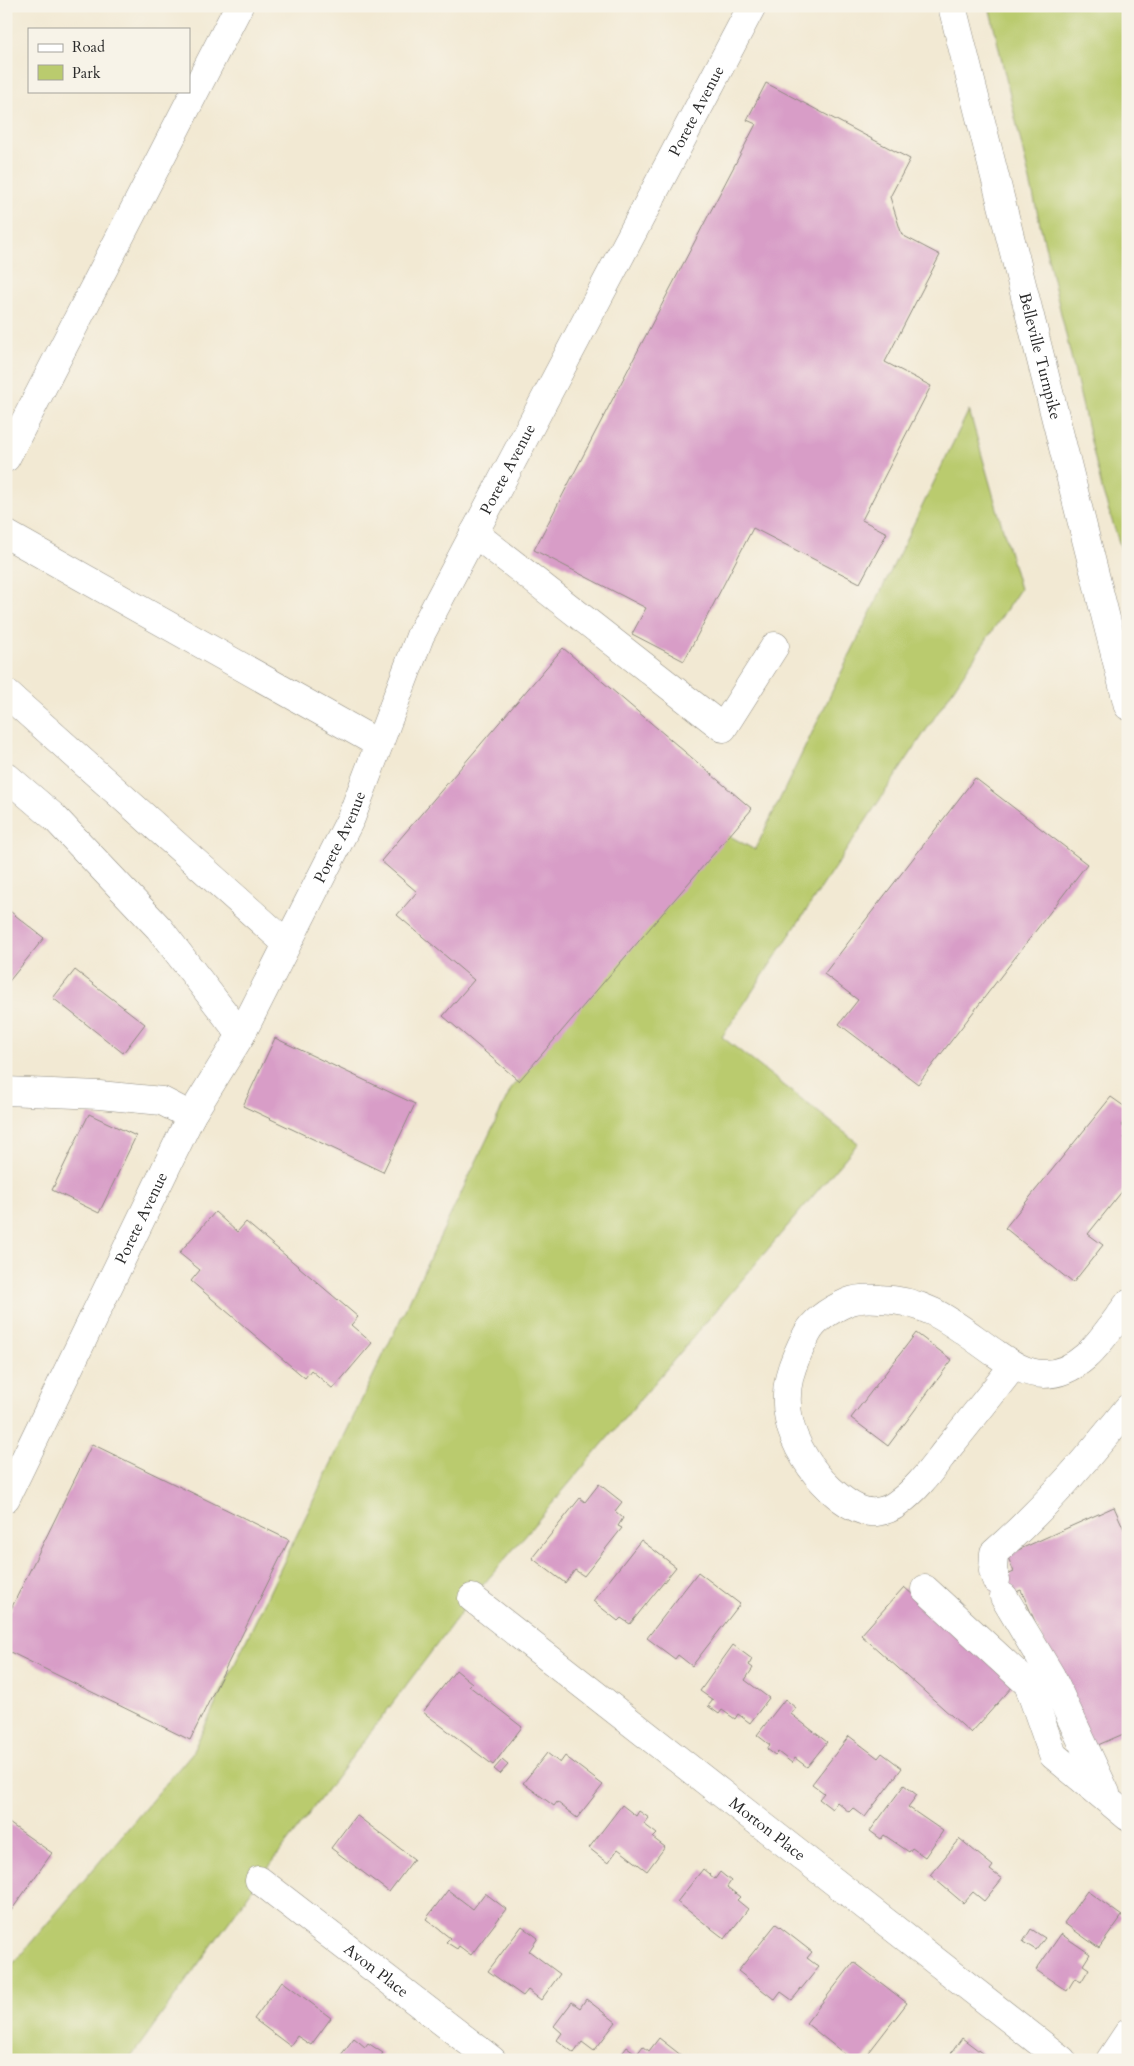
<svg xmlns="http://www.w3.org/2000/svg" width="1134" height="2066" font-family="Cardo,serif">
  <rect width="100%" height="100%" fill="#f7f3e8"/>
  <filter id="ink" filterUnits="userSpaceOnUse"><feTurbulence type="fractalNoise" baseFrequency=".02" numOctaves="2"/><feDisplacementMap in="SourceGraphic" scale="10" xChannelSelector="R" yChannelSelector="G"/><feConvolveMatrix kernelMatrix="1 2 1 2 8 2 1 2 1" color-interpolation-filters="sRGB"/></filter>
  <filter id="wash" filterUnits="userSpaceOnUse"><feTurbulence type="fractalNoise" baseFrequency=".0096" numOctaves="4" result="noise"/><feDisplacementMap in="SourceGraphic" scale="20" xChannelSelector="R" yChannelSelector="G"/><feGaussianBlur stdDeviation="1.12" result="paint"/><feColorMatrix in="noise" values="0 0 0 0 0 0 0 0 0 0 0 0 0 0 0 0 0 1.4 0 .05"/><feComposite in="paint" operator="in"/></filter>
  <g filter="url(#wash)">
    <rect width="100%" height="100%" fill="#f2e9d3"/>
    <g fill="#bacb6e" stroke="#727b4c">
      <polygon points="989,6 1128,6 1128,570 1103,493"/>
      <polygon points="969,410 1020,589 722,1037 858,1143 472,1598 259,1880 129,2060 6,2060 6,1972 192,1753 512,1087 728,835 755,850"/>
    </g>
    <g id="blocks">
      <g fill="#d89dc7">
        <polygon points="766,83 910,159 890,197 902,235 940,255 885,362 931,386 862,520 887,533 860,583 753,528 684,661 632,634 646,608 534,550 756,124 747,120"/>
        <polygon points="563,648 752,809 519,1081 443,1016 474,980 397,915 417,892 381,861"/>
        <polygon points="975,778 1087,864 918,1084 839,1024 858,1000 824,974"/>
        <polygon points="6,908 44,938 6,985"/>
        <polygon points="75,970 145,1024 123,1053 53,998"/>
        <polygon points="275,1038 415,1104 383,1172 243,1106"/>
        <polygon points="1111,1097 1128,1109 1128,1117 1121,1125 1128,1130 1124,1138 1128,1141 1128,1184 1088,1234 1103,1245 1073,1283 1005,1228"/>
        <polygon points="89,1114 136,1136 99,1213 52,1190"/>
        <polygon points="215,1212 237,1232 246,1222 358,1317 351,1325 372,1343 333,1389 311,1370 305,1378 191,1281 200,1270 179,1253"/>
        <polygon points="916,1333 952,1360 888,1446 851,1418"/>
        <polygon points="92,1444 289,1540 190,1740 6,1650 6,1619"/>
        <polygon points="599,1484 622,1502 615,1511 623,1518 618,1526 622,1528 584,1576 575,1570 565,1583 532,1558 580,1498 585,1502"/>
        <polygon points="1114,1507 1128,1538 1128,1732 1091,1748 1021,1590 997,1600 989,1583 1014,1572 1007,1555"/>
        <polygon points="641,1540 676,1567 630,1624 621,1618 618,1621 593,1601"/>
        <polygon points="698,1572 740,1604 692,1666 678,1655 675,1659 647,1638"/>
        <polygon points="904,1587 1014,1685 971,1733 861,1635"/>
        <polygon points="733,1645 752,1659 749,1665 753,1668 745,1680 769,1698 750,1723 738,1714 735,1719 722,1710 719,1714 708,1706 713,1700 700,1691"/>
        <polygon points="456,1670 472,1683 469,1686 522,1727 493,1765 423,1712"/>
        <polygon points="785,1699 796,1708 791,1714 827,1742 807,1767 795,1758 792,1763 778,1752 775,1755 767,1749 770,1745 757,1735"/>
        <polygon points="849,1736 878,1758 882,1753 902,1768 865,1817 853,1808 849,1812 837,1802 832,1809 819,1799 824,1793 812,1784"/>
        <polygon points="547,1753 560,1763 565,1756 603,1785 577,1818 557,1802 554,1806 523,1783"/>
        <polygon points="502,1760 508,1765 500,1774 494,1769"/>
        <polygon points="904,1785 917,1795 908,1807 943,1831 925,1857 912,1848 909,1852 884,1835 881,1839 870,1831"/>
        <polygon points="622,1805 636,1816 639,1811 649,1818 644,1824 657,1834 653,1838 665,1847 647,1871 618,1849 608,1863 589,1848"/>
        <polygon points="356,1815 414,1859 389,1892 331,1848"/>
        <polygon points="6,1821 52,1853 6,1918"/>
        <polygon points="960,1839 993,1866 990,1870 1002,1879 984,1901 973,1892 963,1903 930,1875"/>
        <polygon points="703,1869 715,1879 720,1872 731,1881 727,1887 740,1897 737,1900 748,1909 725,1939 677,1902"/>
        <polygon points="448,1890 473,1909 485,1893 506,1909 471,1955 459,1946 457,1949 446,1942 450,1938 426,1919"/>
        <polygon points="1087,1891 1122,1916 1099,1948 1064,1923"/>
        <polygon points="776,1924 812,1952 807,1958 819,1967 792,2000 781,1992 775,2000 738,1971"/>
        <polygon points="522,1926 538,1938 529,1951 560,1974 541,2000 528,1990 523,1996 488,1971"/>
        <polygon points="1031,1929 1045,1938 1036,1950 1023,1942"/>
        <polygon points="1061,1934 1090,1954 1083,1965 1089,1969 1081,1982 1075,1978 1067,1991 1036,1970"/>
        <polygon points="854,1962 907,2003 863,2060 852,2060 806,2023"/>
        <polygon points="282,1981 331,2018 311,2045 297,2036 290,2046 254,2019"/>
        <polygon points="586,1999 616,2022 594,2051 582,2042 574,2053 557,2040 562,2033 554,2026 572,2002 580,2008"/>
        <polygon points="354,2038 365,2047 368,2043 383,2053 380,2057 383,2060 337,2060"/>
        <polygon points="659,2038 682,2056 678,2060 617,2060 627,2047 637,2054 643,2046 649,2051"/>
        <polygon points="962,2038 991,2060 947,2059"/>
      </g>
    </g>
  </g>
  <g filter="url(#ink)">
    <use href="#blocks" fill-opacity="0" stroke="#8e8a7f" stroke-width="1"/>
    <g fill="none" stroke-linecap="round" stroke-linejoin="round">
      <g stroke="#8e8a7f" stroke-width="29">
        <g id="minor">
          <path id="s1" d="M952,6L1128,706"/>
          <polyline points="6,458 239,6"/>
          <polyline points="474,533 723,728 775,646"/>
          <polyline points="6,534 379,744"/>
          <polyline points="6,693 286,943"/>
          <polyline points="6,776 54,817 159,928 241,1035"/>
          <polyline points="6,1091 99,1095 162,1101 191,1116"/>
          <path d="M1014,1365C992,1393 970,1421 948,1448C933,1467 918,1489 898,1503C892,1508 885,1511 876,1512C860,1514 842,1500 830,1489C812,1472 794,1445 789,1420C782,1387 792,1363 807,1334C815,1319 832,1309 848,1302C858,1298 869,1298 880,1299C928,1300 955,1325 992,1351C1007,1361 1024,1374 1044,1374C1084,1374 1106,1332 1128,1304"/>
          <path id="s2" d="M6,1498L191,1116L241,1035L351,818L420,636L752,6"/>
          <path d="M996,1580L993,1571L994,1553C1044,1509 1086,1460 1128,1408"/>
          <polyline points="925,1589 1028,1684 1053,1755 1128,1817"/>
          <polyline points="1004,1597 1051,1676 1106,1793"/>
          <path id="s3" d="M472,1598L1062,2060"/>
          <path id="s4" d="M259,1880L492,2060"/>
          <polyline points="1110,2060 1128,2033"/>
        </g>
      </g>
      <use href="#minor" stroke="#fff" stroke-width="28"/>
    </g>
  </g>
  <g text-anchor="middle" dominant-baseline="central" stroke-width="5" stroke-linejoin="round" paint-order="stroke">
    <g font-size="16" fill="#2b2b2b" stroke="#f7f3e8">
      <text stroke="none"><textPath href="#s2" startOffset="1551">Porete Avenue</textPath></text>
      <text stroke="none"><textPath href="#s1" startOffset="361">Belleville Turnpike</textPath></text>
      <text stroke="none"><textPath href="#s2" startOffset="1146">Porete Avenue</textPath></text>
      <text stroke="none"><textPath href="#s2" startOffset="741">Porete Avenue</textPath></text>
      <text stroke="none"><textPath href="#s2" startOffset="311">Porete Avenue</textPath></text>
      <text stroke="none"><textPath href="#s3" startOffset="375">Morton Place</textPath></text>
      <text stroke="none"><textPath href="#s4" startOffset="148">Avon Place</textPath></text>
    </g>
  </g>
  <rect width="1134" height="2066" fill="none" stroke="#f7f3e8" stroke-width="25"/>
  <rect x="28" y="28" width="162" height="65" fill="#f7f3e8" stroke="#a5a39c"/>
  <rect x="38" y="44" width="25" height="8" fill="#ffffff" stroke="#a5a39c"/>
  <text x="72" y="52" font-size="15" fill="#2b2b2b">Road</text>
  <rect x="38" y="65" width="25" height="15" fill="#bacb6e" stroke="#a5a39c"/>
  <text x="72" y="78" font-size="15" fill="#2b2b2b">Park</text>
</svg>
